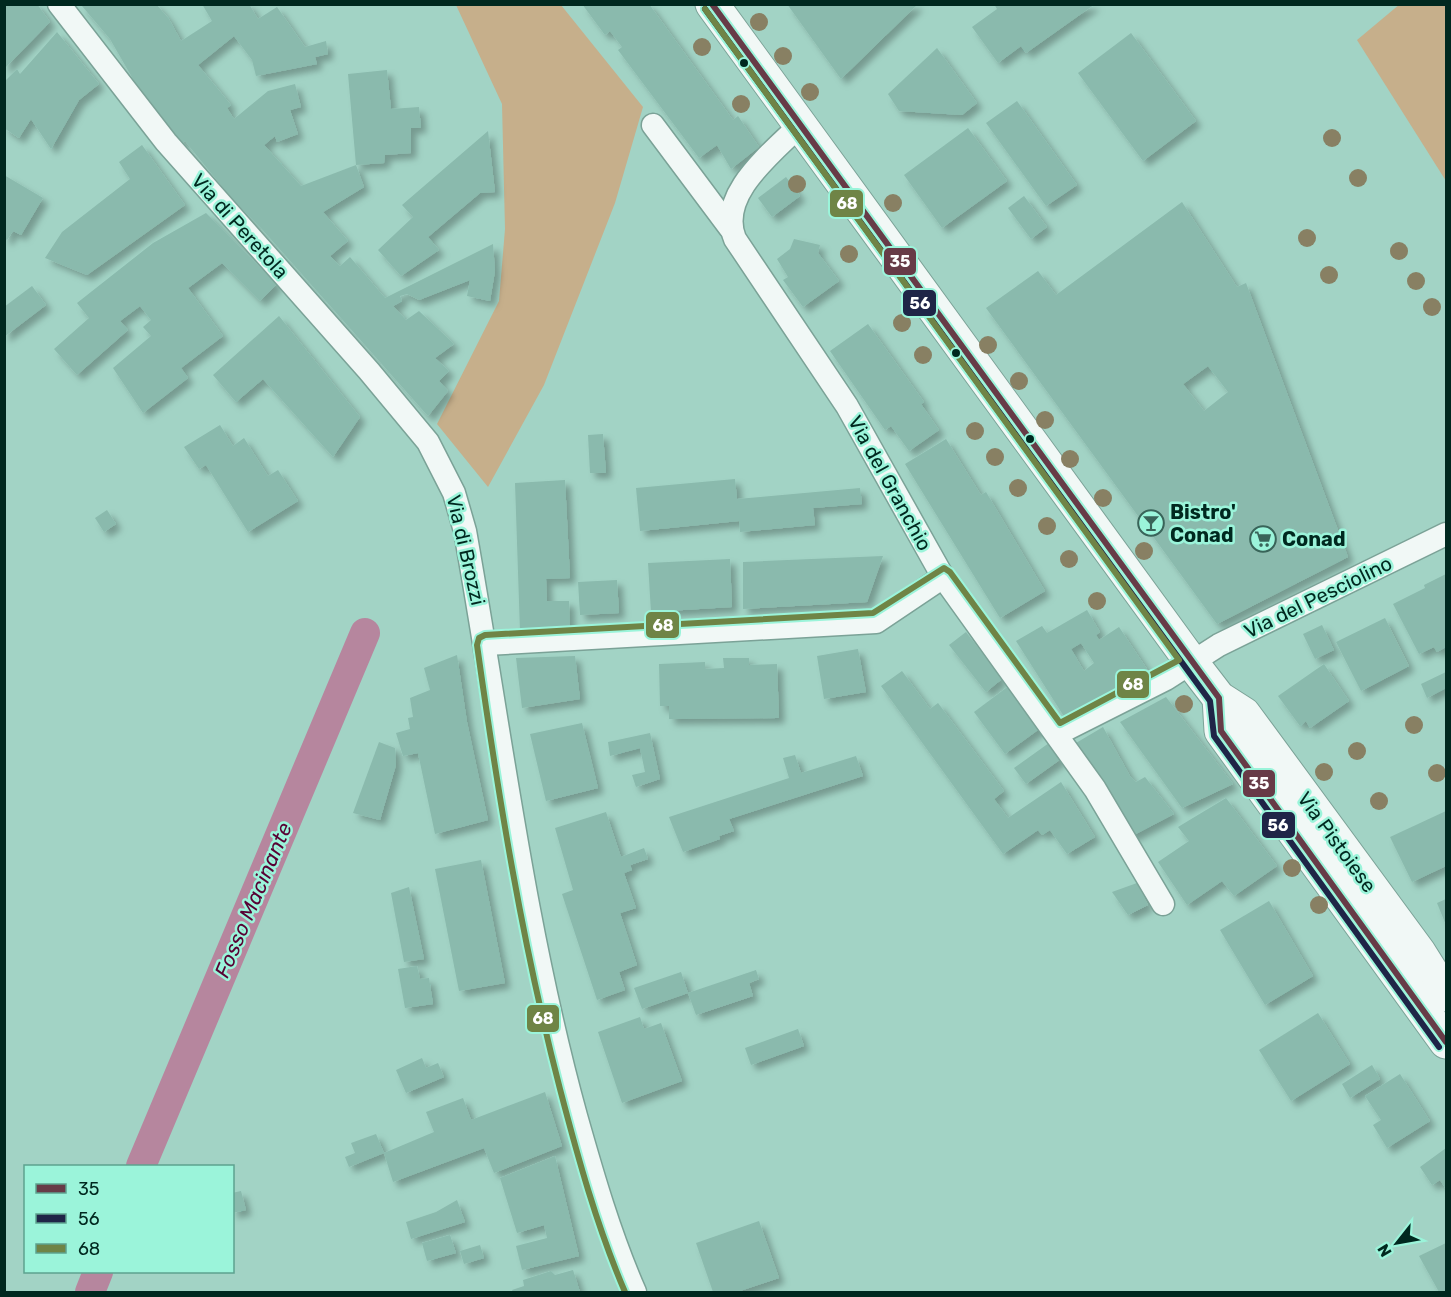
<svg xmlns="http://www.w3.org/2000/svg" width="1451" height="1297" font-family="Rubik,sans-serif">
  <defs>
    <filter id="shadow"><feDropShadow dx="5.5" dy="5.5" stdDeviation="3" flood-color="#0004"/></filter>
  </defs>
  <rect width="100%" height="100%" fill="#a2d3c5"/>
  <g fill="#c6af8b">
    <polygon points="1400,4 1446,5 1446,181 1357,40"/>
    <polygon points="456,5 561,5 643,107 615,203 544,385 488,487 437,424 499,301 505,229 502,104"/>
  </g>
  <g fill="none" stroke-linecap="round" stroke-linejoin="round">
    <g stroke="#b6869e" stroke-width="30">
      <polyline points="141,1166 365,633"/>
      <polyline points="90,1292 98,1272"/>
    </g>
  </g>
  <g fill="#8abaad" fill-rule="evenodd" filter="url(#shadow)">
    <polygon points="4,4 37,4 50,22 4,69"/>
    <polygon points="84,4 156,4 169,19 181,41 212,21 202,4 249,4 258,19 277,7 305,47 326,41 328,54 315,57 317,64 256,76 252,60 234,36 198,65 231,105 227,108 234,119 268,91 295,84 301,107 290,110 298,134 277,142 275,136 264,145 301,186 356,165 364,187 323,212 348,241 330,256 340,266 350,257 385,298 493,244 495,271 490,301 467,296 470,280 419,300 407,294 400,296 402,301 393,306 406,320 419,311 454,344 435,358 449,371 439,381 448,391 428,416 261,228 233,200 185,141 182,143 137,86 110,39 82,6"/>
    <polygon points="582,4 649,4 733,120 738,116 759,147 731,169 717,145 699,158 618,50 622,47 610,31 605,35"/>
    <polygon points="787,4 918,4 841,79"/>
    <polygon points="994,4 1095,4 1026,53 1021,46 998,63 972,27 997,9"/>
    <polygon points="57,32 99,84 79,100 51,149 31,119 19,138 4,128 4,82 17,69 20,74"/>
    <polygon points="1131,33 1196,121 1143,161 1078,73"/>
    <polygon points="937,48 977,103 962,115 899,111 888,94"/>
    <polygon points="387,70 391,109 419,107 421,128 411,128 411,153 385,155 384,163 356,165 348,74"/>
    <polygon points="1017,101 1077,185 1046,206 986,123"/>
    <polygon points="968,128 1007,181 942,228 904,175"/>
    <polygon points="488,131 495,192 480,193 428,237 439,250 401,276 378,250 413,217 402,205"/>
    <polygon points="142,145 185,205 87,275 45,258 62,232 130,179 119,162"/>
    <polygon points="4,175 43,198 21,235 13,231 7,240 4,238"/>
    <polygon points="786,177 800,196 772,217 758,198"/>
    <polygon points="1024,196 1047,227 1031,239 1008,208"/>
    <path d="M1182,202L1237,287L1246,283L1348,557L1217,624L986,308L1038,271L1056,295ZM1208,366L1228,392L1204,411L1183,384Z"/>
    <polygon points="206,213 277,284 260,301 222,263 188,288 223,336 181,368 188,378 143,413 113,368 151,336 143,327 151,320 140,306 120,321 128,330 77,375 54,349 89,318 77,303 153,243"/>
    <polygon points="794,239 820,245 818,253 839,281 803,307 783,280 788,277 777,259 790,249"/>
    <polygon points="32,286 46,305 4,337 4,307"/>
    <polygon points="279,316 360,417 333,457 263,379 236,402 213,375"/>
    <polygon points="868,324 924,402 921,404 939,430 909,451 891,426 885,430 830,351"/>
    <polygon points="220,425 233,446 244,438 268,476 278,470 298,501 248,532 206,465 199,469 184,447"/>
    <polygon points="603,434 606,473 590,473 588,435"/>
    <polygon points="946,439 981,495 986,492 1045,591 1000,618 905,464"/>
    <polygon points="735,479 737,499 860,488 862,504 813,508 815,525 740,532 739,521 640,531 636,488"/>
    <polygon points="565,480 570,578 546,579 547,601 569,601 570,630 520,631 515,483"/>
    <polygon points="107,510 116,524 104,532 95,518"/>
    <polygon points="883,556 867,602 743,609 743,562"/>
    <polygon points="730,559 732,607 651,612 648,563"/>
    <polygon points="1446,574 1446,647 1437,652 1434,647 1419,654 1393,604 1425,588 1424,585"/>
    <polygon points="617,580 619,613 580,615 578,582"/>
    <path d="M1087,610L1100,632L1096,635L1099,640L1119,627L1149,672L1065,718L1016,641L1042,626L1047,633ZM1081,643L1094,663L1084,671L1071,649Z"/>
    <polygon points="1385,618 1409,666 1361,691 1336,642"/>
    <polygon points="1322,625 1334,650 1315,659 1303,634"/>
    <polygon points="966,632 1002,679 986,692 949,645"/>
    <polygon points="858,649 866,692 824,699 817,656"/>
    <polygon points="457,655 467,722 488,820 435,834 418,753 403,756 396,733 410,729 408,718 413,717 410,698 430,690 424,668"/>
    <polygon points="575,656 580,699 522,708 516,658"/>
    <polygon points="723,658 749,658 749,665 777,664 779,718 669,719 669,706 660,706 659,664 705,662 705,669 724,668"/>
    <polygon points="1324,664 1349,701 1310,728 1306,721 1300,726 1278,696"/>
    <polygon points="902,671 930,709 938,703 1004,791 994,799 1008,818 1061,782 1095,837 1067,854 1050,830 1042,835 1038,830 1003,854 881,686"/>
    <polygon points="1446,672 1446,688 1427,698 1421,684"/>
    <polygon points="1010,685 1042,727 1005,754 974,712"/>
    <polygon points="1166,697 1233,784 1182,808 1120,722"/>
    <polygon points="582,723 598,788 546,801 530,734"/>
    <polygon points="1103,727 1130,776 1136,782 1145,777 1174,814 1130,837 1076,743"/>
    <polygon points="650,733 660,779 636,787 632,775 645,772 640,748 610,756 608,742"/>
    <polygon points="379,742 395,748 396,765 380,820 353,813"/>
    <polygon points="1049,743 1061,759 1026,784 1014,768"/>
    <polygon points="795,755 801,773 856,756 863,776 729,819 734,831 719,836 720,839 683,852 669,817 789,778 783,758"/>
    <polygon points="1226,798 1277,866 1234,896 1222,881 1187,905 1158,862 1189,841 1178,827"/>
    <polygon points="1446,811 1446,866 1412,882 1390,837"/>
    <polygon points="606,812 621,857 644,848 648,859 630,865 632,870 624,873 636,908 620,913 637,965 619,972 625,990 597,1000 562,894 573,890 555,828"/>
    <polygon points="481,860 505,983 459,991 435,869"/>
    <polygon points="1137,883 1148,905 1128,915 1112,892"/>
    <polygon points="409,887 424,959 404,962 391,893"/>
    <polygon points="1446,899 1446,925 1437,903"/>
    <polygon points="1269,901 1313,976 1265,1005 1220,930"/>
    <polygon points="417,966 420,979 429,978 433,1004 405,1008 398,969"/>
    <polygon points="756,970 759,979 749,983 753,996 696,1015 688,993"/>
    <polygon points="681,972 688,993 642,1009 634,988"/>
    <polygon points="1318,1013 1350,1064 1291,1101 1259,1050"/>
    <polygon points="640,1017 644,1029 661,1023 682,1081 622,1103 598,1032"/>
    <polygon points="798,1029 804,1046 751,1065 745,1048"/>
    <polygon points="422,1058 426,1068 438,1063 444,1077 406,1093 396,1070"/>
    <polygon points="1372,1065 1380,1079 1350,1098 1342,1084"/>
    <polygon points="1400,1074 1430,1121 1387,1148 1373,1125 1381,1120 1365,1096"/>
    <polygon points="545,1092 562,1146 494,1173 484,1148 393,1182 384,1153 349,1167 345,1157 355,1153 351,1143 376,1134 384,1153 434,1132 426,1112 463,1098 471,1120"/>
    <polygon points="1446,1148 1446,1189 1440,1180 1432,1185 1420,1167"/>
    <polygon points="555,1156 579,1256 522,1270 516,1246 547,1238 544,1225 517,1233 500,1178"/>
    <polygon points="241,1191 246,1210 232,1213 232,1193"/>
    <polygon points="457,1200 465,1222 411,1239 406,1222 436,1212"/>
    <polygon points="759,1221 779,1278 737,1292 713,1292 696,1243"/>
    <polygon points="450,1235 456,1253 427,1261 422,1243"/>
    <polygon points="1446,1243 1446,1290 1439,1292 1419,1256"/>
    <polygon points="480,1245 484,1258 464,1264 460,1251"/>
    <polygon points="573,1270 580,1292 513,1292 512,1290 524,1286 523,1280 551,1271 555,1275"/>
  </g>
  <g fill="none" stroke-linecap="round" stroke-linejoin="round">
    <g stroke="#7ba297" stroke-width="25">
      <g id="street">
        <path d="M59,4L166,142L369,371L428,442L454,493L465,531C500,727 523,924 576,1116C593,1176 610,1235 635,1292"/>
        <polyline points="653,125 730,228"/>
        <path d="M799,126C771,154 717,195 735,239L847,406L943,577L1095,789L1163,904"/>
        <polyline points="486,644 876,622 943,577"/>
        <polyline points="1057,734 1166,679 1219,645 1446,534"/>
      </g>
    </g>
    <g stroke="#7ba297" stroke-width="35">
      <g id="primary">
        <polyline points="712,4 1192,663 1219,698 1244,714 1419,952 1446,995"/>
        <polyline points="1219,698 1221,731 1446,1042"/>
      </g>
    </g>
    <use href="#street" stroke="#f1f8f6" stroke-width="22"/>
    <use href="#primary" stroke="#f1f8f6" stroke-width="33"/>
    <g stroke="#9bf4da" stroke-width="10">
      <polyline id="bus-1" points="712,4 1219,698 1221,731 1446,1042"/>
    </g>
    <g stroke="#9bf4da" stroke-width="10">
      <polyline id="bus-2" points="705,9 1210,701 1214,736 1439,1047"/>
    </g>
    <g stroke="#9bf4da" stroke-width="10">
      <path id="bus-3" d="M625,1292C597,1227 578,1158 560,1089C522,943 498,794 477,645L479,638L485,635L873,613L944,568L950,572L1060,723L1179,660L705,9"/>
    </g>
    <use href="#bus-1" stroke="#673b47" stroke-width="6"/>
    <use href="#bus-2" stroke="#1f2547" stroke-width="6"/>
    <use href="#bus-3" stroke="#6f8446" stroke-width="6"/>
  </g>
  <g fill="#888063">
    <circle cx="759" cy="22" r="9"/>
    <circle cx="702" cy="47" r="9"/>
    <circle cx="783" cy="56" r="9"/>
    <circle cx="810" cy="92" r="9"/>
    <circle cx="741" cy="104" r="9"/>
    <circle cx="1332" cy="138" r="9"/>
    <circle cx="1358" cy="178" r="9"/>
    <circle cx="797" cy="184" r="9"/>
    <circle cx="893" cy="203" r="9"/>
    <circle cx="1307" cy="238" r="9"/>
    <circle cx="1399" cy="251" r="9"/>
    <circle cx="849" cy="254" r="9"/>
    <circle cx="1329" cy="275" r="9"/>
    <circle cx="1416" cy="281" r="9"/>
    <circle cx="1432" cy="307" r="9"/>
    <circle cx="902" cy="323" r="9"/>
    <circle cx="988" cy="345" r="9"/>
    <circle cx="923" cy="355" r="9"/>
    <circle cx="1019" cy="381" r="9"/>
    <circle cx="1045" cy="420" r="9"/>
    <circle cx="975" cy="431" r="9"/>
    <circle cx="995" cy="457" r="9"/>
    <circle cx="1070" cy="459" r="9"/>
    <circle cx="1018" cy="488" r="9"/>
    <circle cx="1103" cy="498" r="9"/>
    <circle cx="1047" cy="526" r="9"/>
    <circle cx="1144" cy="551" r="9"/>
    <circle cx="1069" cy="559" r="9"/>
    <circle cx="1097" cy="601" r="9"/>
    <circle cx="1184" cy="704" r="9"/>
    <circle cx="1414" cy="725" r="9"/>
    <circle cx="1357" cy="751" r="9"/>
    <circle cx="1324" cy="772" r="9"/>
    <circle cx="1437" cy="773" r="9"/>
    <circle cx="1379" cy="801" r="9"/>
    <circle cx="1292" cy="868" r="9"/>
    <circle cx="1319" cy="905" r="9"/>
  </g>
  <defs>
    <g id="bar-ring" transform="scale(1.35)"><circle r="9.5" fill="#9bf4da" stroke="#396459" stroke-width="1.5"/><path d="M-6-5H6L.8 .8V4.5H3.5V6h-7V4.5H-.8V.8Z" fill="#396459"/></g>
    <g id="supermarket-ring" transform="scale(1.35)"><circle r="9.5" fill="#9bf4da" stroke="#396459" stroke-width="1.5"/><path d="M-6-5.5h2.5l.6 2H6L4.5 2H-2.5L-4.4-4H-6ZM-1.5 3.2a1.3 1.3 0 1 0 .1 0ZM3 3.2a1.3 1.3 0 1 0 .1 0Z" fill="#396459"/></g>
  </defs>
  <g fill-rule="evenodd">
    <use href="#bar-ring" x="1151" y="523"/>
    <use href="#supermarket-ring" x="1263" y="539"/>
  </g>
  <g fill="#00281f" stroke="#9bf4da" stroke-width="2">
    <circle cx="744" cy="63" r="5"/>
    <circle cx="956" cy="353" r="5"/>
    <circle cx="1030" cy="439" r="5"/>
  </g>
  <g text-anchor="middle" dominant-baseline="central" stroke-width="5" stroke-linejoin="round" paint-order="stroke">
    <g font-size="20" fill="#00281f" stroke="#9bf4da">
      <text transform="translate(240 226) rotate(48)">Via di Peretola</text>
      <text transform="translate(890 483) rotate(61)">Via del Granchio</text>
      <text transform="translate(466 550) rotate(77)">Via di Brozzi</text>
      <text transform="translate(1318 597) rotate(-26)">Via del Pesciolino</text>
      <text transform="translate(1337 842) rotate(54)">Via Pistoiese</text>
    </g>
    <g font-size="20" font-weight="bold" fill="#00281f" stroke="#9bf4da" text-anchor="start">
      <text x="1170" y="512">Bistro'<tspan x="1170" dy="23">Conad</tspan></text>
      <text x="1282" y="539">Conad</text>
    </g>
    <g font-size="21" font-style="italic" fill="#580133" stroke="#9bf4da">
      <text transform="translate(253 900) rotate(-67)">Fosso Macinante</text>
    </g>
  </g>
  <g stroke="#9bf4da" stroke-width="2">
    <rect x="829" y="189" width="35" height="29" rx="6" fill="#6f8446"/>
    <rect x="883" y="247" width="34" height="29" rx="6" fill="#673b47"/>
    <rect x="902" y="289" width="35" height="28" rx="6" fill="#1f2547"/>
    <rect x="645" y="611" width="35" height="28" rx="6" fill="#6f8446"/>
    <rect x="1116" y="670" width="34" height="29" rx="6" fill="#6f8446"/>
    <rect x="1242" y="769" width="34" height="29" rx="6" fill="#673b47"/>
    <rect x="1261" y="811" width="35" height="28" rx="6" fill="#1f2547"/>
    <rect x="526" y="1004" width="34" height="29" rx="6" fill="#6f8446"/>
  </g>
  <g font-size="16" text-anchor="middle" font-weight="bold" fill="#fff">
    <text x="847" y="209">68</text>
    <text x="900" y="267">35</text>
    <text x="920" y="309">56</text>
    <text x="663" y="631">68</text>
    <text x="1133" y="690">68</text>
    <text x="1259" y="789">35</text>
    <text x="1278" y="831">56</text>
    <text x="543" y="1024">68</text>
  </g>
  <rect width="1451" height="1297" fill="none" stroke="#00281f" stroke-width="12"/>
  <rect x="24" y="1165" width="210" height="108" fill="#9bf4da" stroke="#5da28f" stroke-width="1.5"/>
  <rect x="36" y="1184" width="30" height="9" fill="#673b47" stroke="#5da28f" stroke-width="1.5"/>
  <text x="78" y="1195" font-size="18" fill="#00281f">35</text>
  <rect x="36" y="1214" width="30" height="9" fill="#1f2547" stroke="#5da28f" stroke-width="1.5"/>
  <text x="78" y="1225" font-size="18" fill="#00281f">56</text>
  <rect x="36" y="1244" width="30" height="9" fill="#6f8446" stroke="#5da28f" stroke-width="1.5"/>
  <text x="78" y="1255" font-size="18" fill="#00281f">68</text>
  <g transform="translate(1397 1243) rotate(239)" stroke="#9bf4da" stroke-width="4.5" paint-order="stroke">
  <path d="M0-4.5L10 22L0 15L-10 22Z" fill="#00281f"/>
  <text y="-9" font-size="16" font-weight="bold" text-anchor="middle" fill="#00281f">N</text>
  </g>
</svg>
